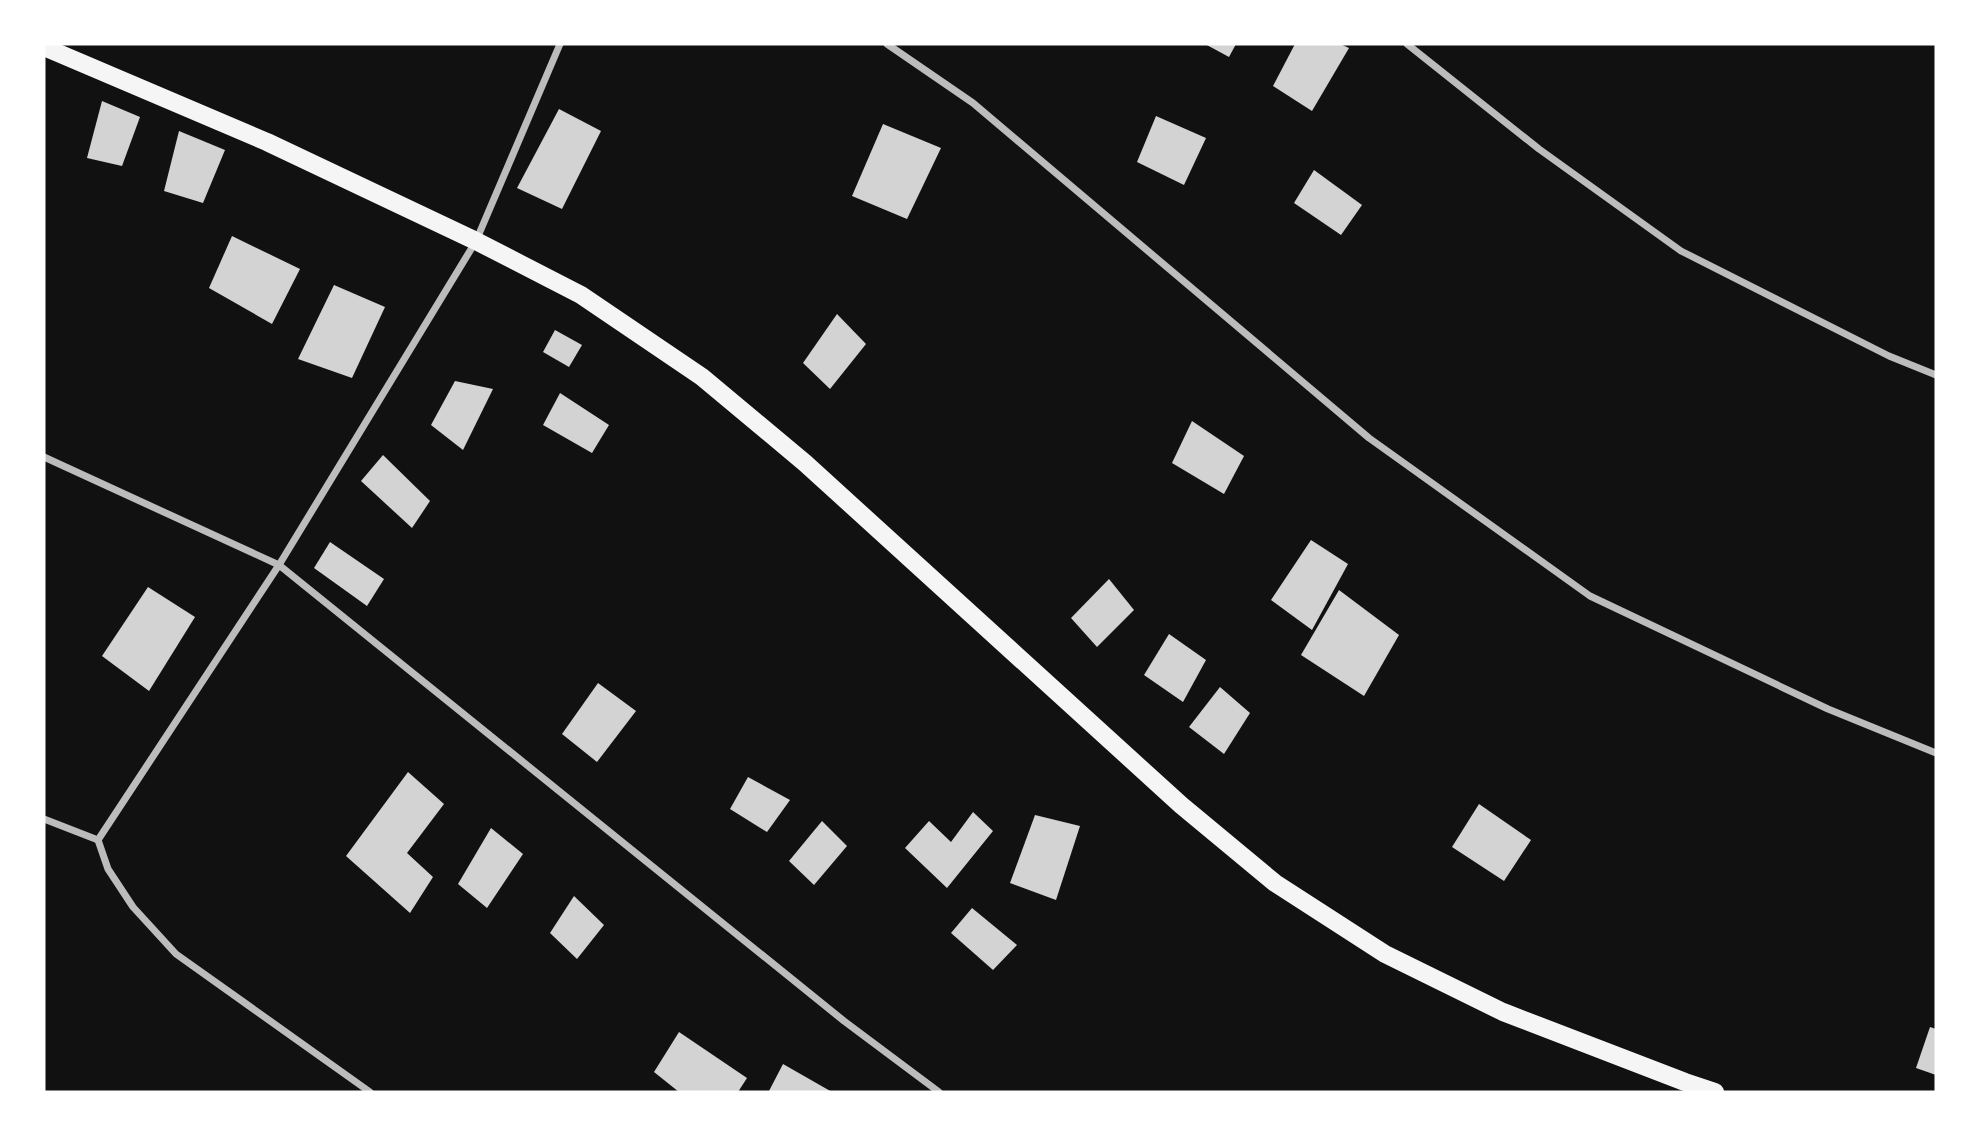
<svg xmlns="http://www.w3.org/2000/svg" width="1980" height="1136" font-family="'Titillium Web',sans-serif">
  <rect width="100%" height="100%" fill="#111"/>
  <g fill="#d3d3d3">
    <polygon points="1205,44 1236,44 1229,57"/>
    <polygon points="1295,44 1340,44 1349,48 1312,111 1273,86"/>
    <polygon points="102,101 140,117 122,166 87,158"/>
    <polygon points="559,109 601,131 562,209 517,188"/>
    <polygon points="1156,116 1206,138 1184,185 1137,162"/>
    <polygon points="883,124 941,148 907,219 852,196"/>
    <polygon points="179,131 225,150 203,203 164,191"/>
    <polygon points="1314,170 1362,205 1341,235 1294,203"/>
    <polygon points="232,236 300,269 272,324 209,288"/>
    <polygon points="334,285 385,307 352,378 298,359"/>
    <polygon points="837,314 866,344 830,389 803,363"/>
    <polygon points="555,330 582,345 569,367 543,352"/>
    <polygon points="455,381 493,389 463,450 431,425"/>
    <polygon points="560,393 609,425 592,453 543,425"/>
    <polygon points="1192,421 1244,456 1224,494 1172,463"/>
    <polygon points="383,455 430,501 412,528 361,481"/>
    <polygon points="1311,540 1348,564 1312,630 1271,600"/>
    <polygon points="330,542 384,579 367,606 314,568"/>
    <polygon points="1109,579 1134,610 1097,647 1071,618"/>
    <polygon points="148,587 195,617 149,691 102,656"/>
    <polygon points="1339,590 1399,635 1364,696 1301,655"/>
    <polygon points="1169,634 1206,660 1183,702 1144,675"/>
    <polygon points="598,683 636,711 597,762 562,734"/>
    <polygon points="1220,687 1250,713 1224,754 1189,727"/>
    <polygon points="408,772 444,804 407,853 433,877 410,913 346,856"/>
    <polygon points="748,777 790,800 767,832 730,809"/>
    <polygon points="1479,804 1531,840 1504,881 1452,847"/>
    <polygon points="973,812 993,831 947,888 905,848 929,821 951,842"/>
    <polygon points="1035,815 1080,826 1056,900 1010,883"/>
    <polygon points="822,821 847,846 814,885 789,861"/>
    <polygon points="491,828 523,854 487,908 458,884"/>
    <polygon points="574,896 604,925 577,959 550,933"/>
    <polygon points="972,908 1017,945 993,970 951,933"/>
    <polygon points="1930,1027 1936,1029 1936,1075 1916,1068"/>
    <polygon points="679,1032 747,1078 738,1092 679,1092 654,1072"/>
    <polygon points="783,1064 832,1092 772,1092 769,1091"/>
  </g>
  <g fill="none" stroke-linecap="round" stroke-linejoin="round">
    <g stroke="#bcbcbc" stroke-width="7">
      <polyline points="560,44 476,241 279,565 844,1021 939,1092"/>
      <polyline points="887,44 973,103 1369,438 1590,596 1828,709 1936,753"/>
      <polyline points="1407,44 1539,149 1681,251 1889,356 1936,375"/>
      <polyline points="44,457 279,565 98,840 44,819"/>
      <polyline points="98,840 108,869 133,907 176,954 370,1092"/>
    </g>
    <polyline stroke="#f5f5f5" stroke-width="18" points="44,47 267,142 476,241 581,295 702,377 805,463 1181,805 1275,883 1385,954 1503,1012 1685,1082 1715,1092"/>
  </g>
  <rect width="1980" height="1136" fill="none" stroke="#ffffff" stroke-width="91"/>
</svg>
